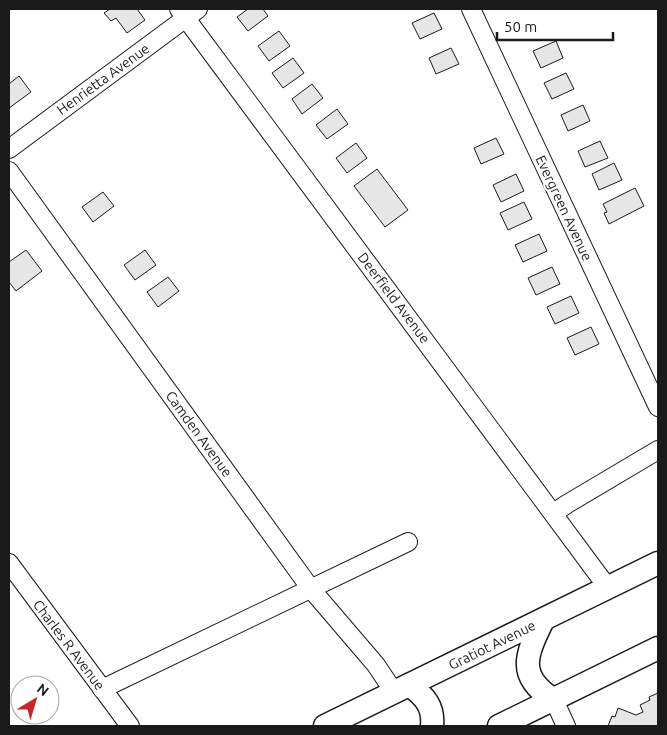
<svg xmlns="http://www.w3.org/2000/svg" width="667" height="735" font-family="Ubuntu,sans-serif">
  <rect width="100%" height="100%" fill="#fff"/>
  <g fill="#e6e6e6" stroke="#1a1a1a">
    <polygon points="110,9 137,9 145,20 127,33 116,18 111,21 104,13"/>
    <polygon points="248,9 263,9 268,16 248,31 237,17"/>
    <polygon points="434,13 442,29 420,39 412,23"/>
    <polygon points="279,31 290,46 269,61 258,46"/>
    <polygon points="556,41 563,58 541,68 533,51"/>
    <polygon points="451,48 459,64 436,74 429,58"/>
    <polygon points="293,58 304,73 283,88 272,73"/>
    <polygon points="566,73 574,89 552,99 544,83"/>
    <polygon points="19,76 31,92 9,108 9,84"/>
    <polygon points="312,84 323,98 302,114 292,99"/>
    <polygon points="583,105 590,121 568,131 561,115"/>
    <polygon points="337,109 348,124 327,139 316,125"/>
    <polygon points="496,138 504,154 481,164 474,148"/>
    <polygon points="600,141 608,158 585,167 578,151"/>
    <polygon points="356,143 367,158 347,173 336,158"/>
    <polygon points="614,163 622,180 599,190 592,174"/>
    <polygon points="377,169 408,210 385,227 354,186"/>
    <polygon points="516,174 524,191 501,202 493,185"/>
    <polygon points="635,188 644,206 609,224 604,213 607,212 603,204"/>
    <polygon points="103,192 114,206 93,222 82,207"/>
    <polygon points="524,202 532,219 508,230 500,213"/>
    <polygon points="539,234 547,251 523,262 515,245"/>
    <polygon points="26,250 42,271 16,291 9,282 9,262"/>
    <polygon points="145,250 156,265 135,280 124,265"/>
    <polygon points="552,267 560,284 536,295 528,278"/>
    <polygon points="168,277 179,291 158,307 147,292"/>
    <polygon points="571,296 579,313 555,324 547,307"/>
    <polygon points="591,327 599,344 575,355 567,338"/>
    <polygon points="658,693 658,726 608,726 612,716 615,717 618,708 636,715 643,712 640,705 650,700 649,697"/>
  </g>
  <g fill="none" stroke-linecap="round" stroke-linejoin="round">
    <g stroke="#1a1a1a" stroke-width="20">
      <g id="minor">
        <polyline points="179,9 608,588"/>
        <polyline points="471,9 658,407"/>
        <polyline points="9,149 198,9"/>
        <polyline points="9,171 311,589 376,665 394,692"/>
        <polyline points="554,513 567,504 658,450"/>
        <polyline points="9,563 130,726"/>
        <polyline points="102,689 408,542"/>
        <polyline points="554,700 566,726"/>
      </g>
    </g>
    <g stroke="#1a1a1a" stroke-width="25">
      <g id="major">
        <path d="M543,620C526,655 516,676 554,700"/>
        <path d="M409,685C425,696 434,707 432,726"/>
        <polyline points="325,726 658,563"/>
        <polyline points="499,726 658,648"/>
      </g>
    </g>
    <use href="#minor" stroke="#fff" stroke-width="18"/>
    <use href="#major" stroke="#fff" stroke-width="22"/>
  </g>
  <g text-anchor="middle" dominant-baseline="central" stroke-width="4" stroke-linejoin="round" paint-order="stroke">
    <g font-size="14" fill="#1a1a1a" stroke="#fff">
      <text transform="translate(103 79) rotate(-36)">Henrietta Avenue</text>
      <text transform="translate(564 208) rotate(65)">Evergreen Avenue</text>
      <text transform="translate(394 298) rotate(53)">Deerfield Avenue</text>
      <text transform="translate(199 434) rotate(54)">Camden Avenue</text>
      <text transform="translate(69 645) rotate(53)">Charles R Avenue</text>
      <text transform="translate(492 645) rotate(-26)">Gratiot Avenue</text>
    </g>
  </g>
  <rect width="667" height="735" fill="none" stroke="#1a1a1a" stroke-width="20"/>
  <g transform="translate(35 700) rotate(38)"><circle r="24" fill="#ffffff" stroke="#a3a3a3"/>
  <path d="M0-4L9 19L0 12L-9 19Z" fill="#c62828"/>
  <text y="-8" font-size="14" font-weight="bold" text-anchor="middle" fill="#1a1a1a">N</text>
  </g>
  <path d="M497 32v8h116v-8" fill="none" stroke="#1a1a1a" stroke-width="2.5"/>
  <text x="504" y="32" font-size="15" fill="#1a1a1a" stroke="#ffffff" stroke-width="4" paint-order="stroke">50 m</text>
</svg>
